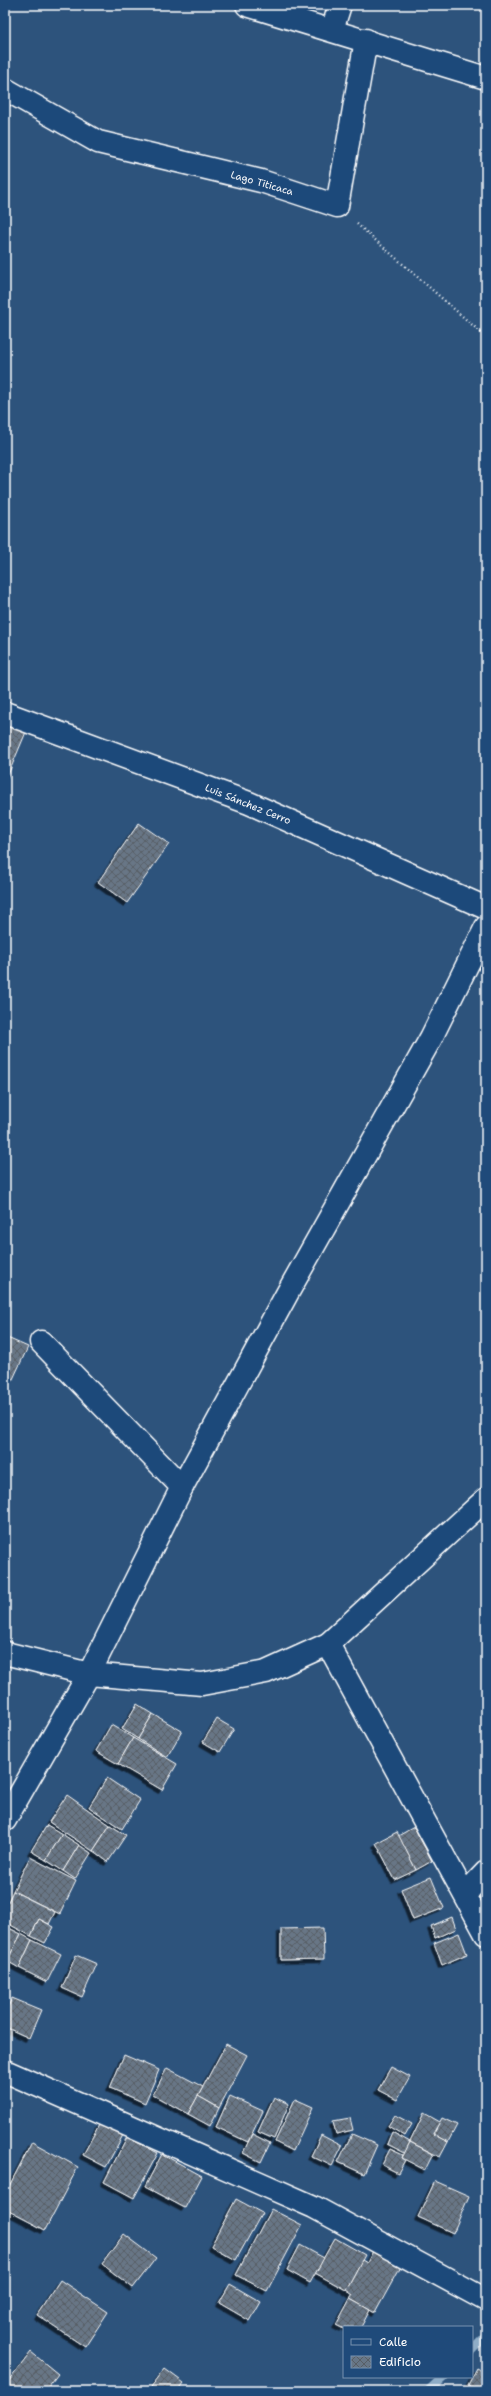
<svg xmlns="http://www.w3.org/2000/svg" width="491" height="2396" font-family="'Shantell Sans',sans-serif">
  <defs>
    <pattern id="building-cross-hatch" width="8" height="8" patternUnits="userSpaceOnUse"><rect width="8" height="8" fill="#677686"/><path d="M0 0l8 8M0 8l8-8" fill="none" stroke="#585f66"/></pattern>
    <filter id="shadow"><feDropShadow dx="-3.5" dy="3.5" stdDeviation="0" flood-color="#0009"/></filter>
  </defs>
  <rect width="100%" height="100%" fill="#2d537c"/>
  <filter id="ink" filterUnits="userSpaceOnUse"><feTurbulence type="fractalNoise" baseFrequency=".025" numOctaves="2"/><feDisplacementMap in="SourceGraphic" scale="8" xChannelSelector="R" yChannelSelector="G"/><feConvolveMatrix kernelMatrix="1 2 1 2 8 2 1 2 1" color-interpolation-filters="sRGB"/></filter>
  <g filter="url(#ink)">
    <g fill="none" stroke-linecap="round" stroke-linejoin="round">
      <g stroke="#8fadc7" stroke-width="10">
        <polyline points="472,2350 486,2336"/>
        <polyline points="429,2391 444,2377"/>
      </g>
    </g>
    <g fill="url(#building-cross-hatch)" stroke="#fff" filter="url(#shadow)">
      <polygon points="5,724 26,732 5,782"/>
      <polygon points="139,823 169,844 127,903 98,882"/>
      <polygon points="5,1337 28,1347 5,1396"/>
      <polygon points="137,1704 153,1714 138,1739 122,1729"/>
      <polygon points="153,1714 182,1731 167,1757 138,1739"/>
      <polygon points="217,1719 234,1729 220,1752 203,1742"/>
      <polygon points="111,1725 133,1738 118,1764 96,1751"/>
      <polygon points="133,1738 177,1764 162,1790 118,1764"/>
      <polygon points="107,1778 140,1800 122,1829 89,1807"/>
      <polygon points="67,1795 110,1825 93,1851 49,1822"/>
      <polygon points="47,1825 62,1834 46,1860 31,1851"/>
      <polygon points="110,1825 126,1835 108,1862 93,1851"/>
      <polygon points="414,1827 432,1861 416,1870 398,1836"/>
      <polygon points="397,1832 416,1870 395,1880 376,1843"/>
      <polygon points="62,1834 79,1845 63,1871 46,1860"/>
      <polygon points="79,1845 91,1853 75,1879 63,1871"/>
      <polygon points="30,1857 76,1881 60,1914 13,1891"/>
      <polygon points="431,1877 444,1908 413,1920 401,1889"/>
      <polygon points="13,1891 55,1912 49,1924 39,1919 31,1936 5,1922 5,1908"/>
      <polygon points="452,1917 456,1929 435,1938 431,1926"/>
      <polygon points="39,1919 54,1927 45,1943 31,1936"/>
      <polygon points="5,1926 21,1934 7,1961 5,1960"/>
      <polygon points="323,1928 324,1959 281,1960 281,1929"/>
      <polygon points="459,1933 467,1954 442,1965 434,1943"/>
      <polygon points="21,1934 32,1940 19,1968 7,1961"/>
      <polygon points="32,1940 61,1954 47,1982 19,1968"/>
      <polygon points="76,1955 97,1964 82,1997 62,1988"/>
      <polygon points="12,1998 41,2010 29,2038 5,2027 5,2013"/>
      <polygon points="226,2044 247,2055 219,2108 198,2096"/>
      <polygon points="124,2055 159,2070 145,2103 110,2088"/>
      <polygon points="391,2067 410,2077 397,2100 378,2090"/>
      <polygon points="167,2068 203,2087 188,2114 153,2095"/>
      <polygon points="198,2096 219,2108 210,2126 188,2114"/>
      <polygon points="230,2096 263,2111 248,2142 216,2127"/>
      <polygon points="274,2097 289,2104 274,2139 258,2132"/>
      <polygon points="295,2099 313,2107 293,2151 275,2142"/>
      <polygon points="424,2113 440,2122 433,2134 448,2142 440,2157 410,2142"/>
      <polygon points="395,2115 412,2124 405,2136 388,2126"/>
      <polygon points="350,2118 353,2130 336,2134 333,2121"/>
      <polygon points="442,2118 457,2125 448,2142 433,2134"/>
      <polygon points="100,2123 123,2135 106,2167 83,2155"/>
      <polygon points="392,2132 410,2142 405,2153 387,2144"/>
      <polygon points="252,2134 270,2143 261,2162 243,2153"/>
      <polygon points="352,2134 377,2145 364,2174 338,2162"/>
      <polygon points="321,2135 342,2146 332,2166 311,2156"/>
      <polygon points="127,2137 158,2153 134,2198 104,2182"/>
      <polygon points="32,2142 78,2167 45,2230 5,2209 5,2194"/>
      <polygon points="410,2142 433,2154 425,2170 402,2158"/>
      <polygon points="390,2149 403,2155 402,2158 405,2160 398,2173 382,2165"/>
      <polygon points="162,2154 202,2176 185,2208 145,2187"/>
      <polygon points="435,2181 469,2196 453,2233 418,2217"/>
      <polygon points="236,2199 262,2213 236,2260 211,2246"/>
      <polygon points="271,2209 302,2225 267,2291 236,2275"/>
      <polygon points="124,2234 156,2258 133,2288 102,2264"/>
      <polygon points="335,2238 365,2255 346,2290 315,2273"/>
      <polygon points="300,2245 324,2258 310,2283 287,2270"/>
      <polygon points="374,2249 402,2264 375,2313 350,2299 353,2295 346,2290 362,2260 367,2263"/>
      <polygon points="60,2280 108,2312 85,2347 37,2315"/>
      <polygon points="230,2284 261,2302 250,2321 219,2303"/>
      <polygon points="350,2299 370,2310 361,2327 344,2327 344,2329 336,2325"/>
      <polygon points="31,2352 58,2374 45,2391 10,2391 5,2386"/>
      <polygon points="477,2368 486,2373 486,2391 478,2391 468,2385"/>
      <polygon points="165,2369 184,2383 178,2391 156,2391 151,2387"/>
    </g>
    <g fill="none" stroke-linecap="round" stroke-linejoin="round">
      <g stroke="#fff" stroke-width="25">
        <g id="minor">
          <polyline points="247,5 486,78"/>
          <polyline points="332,30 340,5"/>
          <polyline points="5,89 98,142 261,181 337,206 366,40"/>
          <polyline points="5,713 249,803 486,908"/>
          <polyline points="41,1342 182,1487"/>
          <polyline points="328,1644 486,1934"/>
          <polyline points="5,1653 89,1674 182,1487 288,1292 431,1038 486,927"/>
          <polyline points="5,1820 89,1674 202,1684 266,1672 328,1644 486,1499"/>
          <polyline points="465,1894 486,1872"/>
          <polyline points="5,2071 314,2207 486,2300"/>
        </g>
      </g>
      <polyline stroke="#fff" stroke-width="2.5" stroke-dasharray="1 3" stroke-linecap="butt" points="357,224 486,337"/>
      <use href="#minor" stroke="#1f4a7a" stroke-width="22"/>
    </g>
  </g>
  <g text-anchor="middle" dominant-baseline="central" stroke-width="3.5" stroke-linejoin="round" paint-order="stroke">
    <g font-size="10" fill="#fff" stroke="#1f4a7a">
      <text transform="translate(262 183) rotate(16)">Lago Titicaca</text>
      <text transform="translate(248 804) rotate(22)">Luis Sánchez Cerro</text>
    </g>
  </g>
  <rect width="491" height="2396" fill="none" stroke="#1f4a7a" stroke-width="20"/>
  <rect x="10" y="10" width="471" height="2376" fill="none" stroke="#fff" stroke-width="1.5" filter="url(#ink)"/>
  <rect x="343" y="2326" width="130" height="52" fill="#1f4a7a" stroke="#7992af"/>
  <rect x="351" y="2339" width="20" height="6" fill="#1f4a7a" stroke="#7992af"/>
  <text x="379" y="2346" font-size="12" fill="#ffffff">Calle</text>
  <rect x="351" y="2356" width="20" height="12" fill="url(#building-cross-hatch)" stroke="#7992af"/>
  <text x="379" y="2366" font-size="12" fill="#ffffff">Edificio</text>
</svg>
